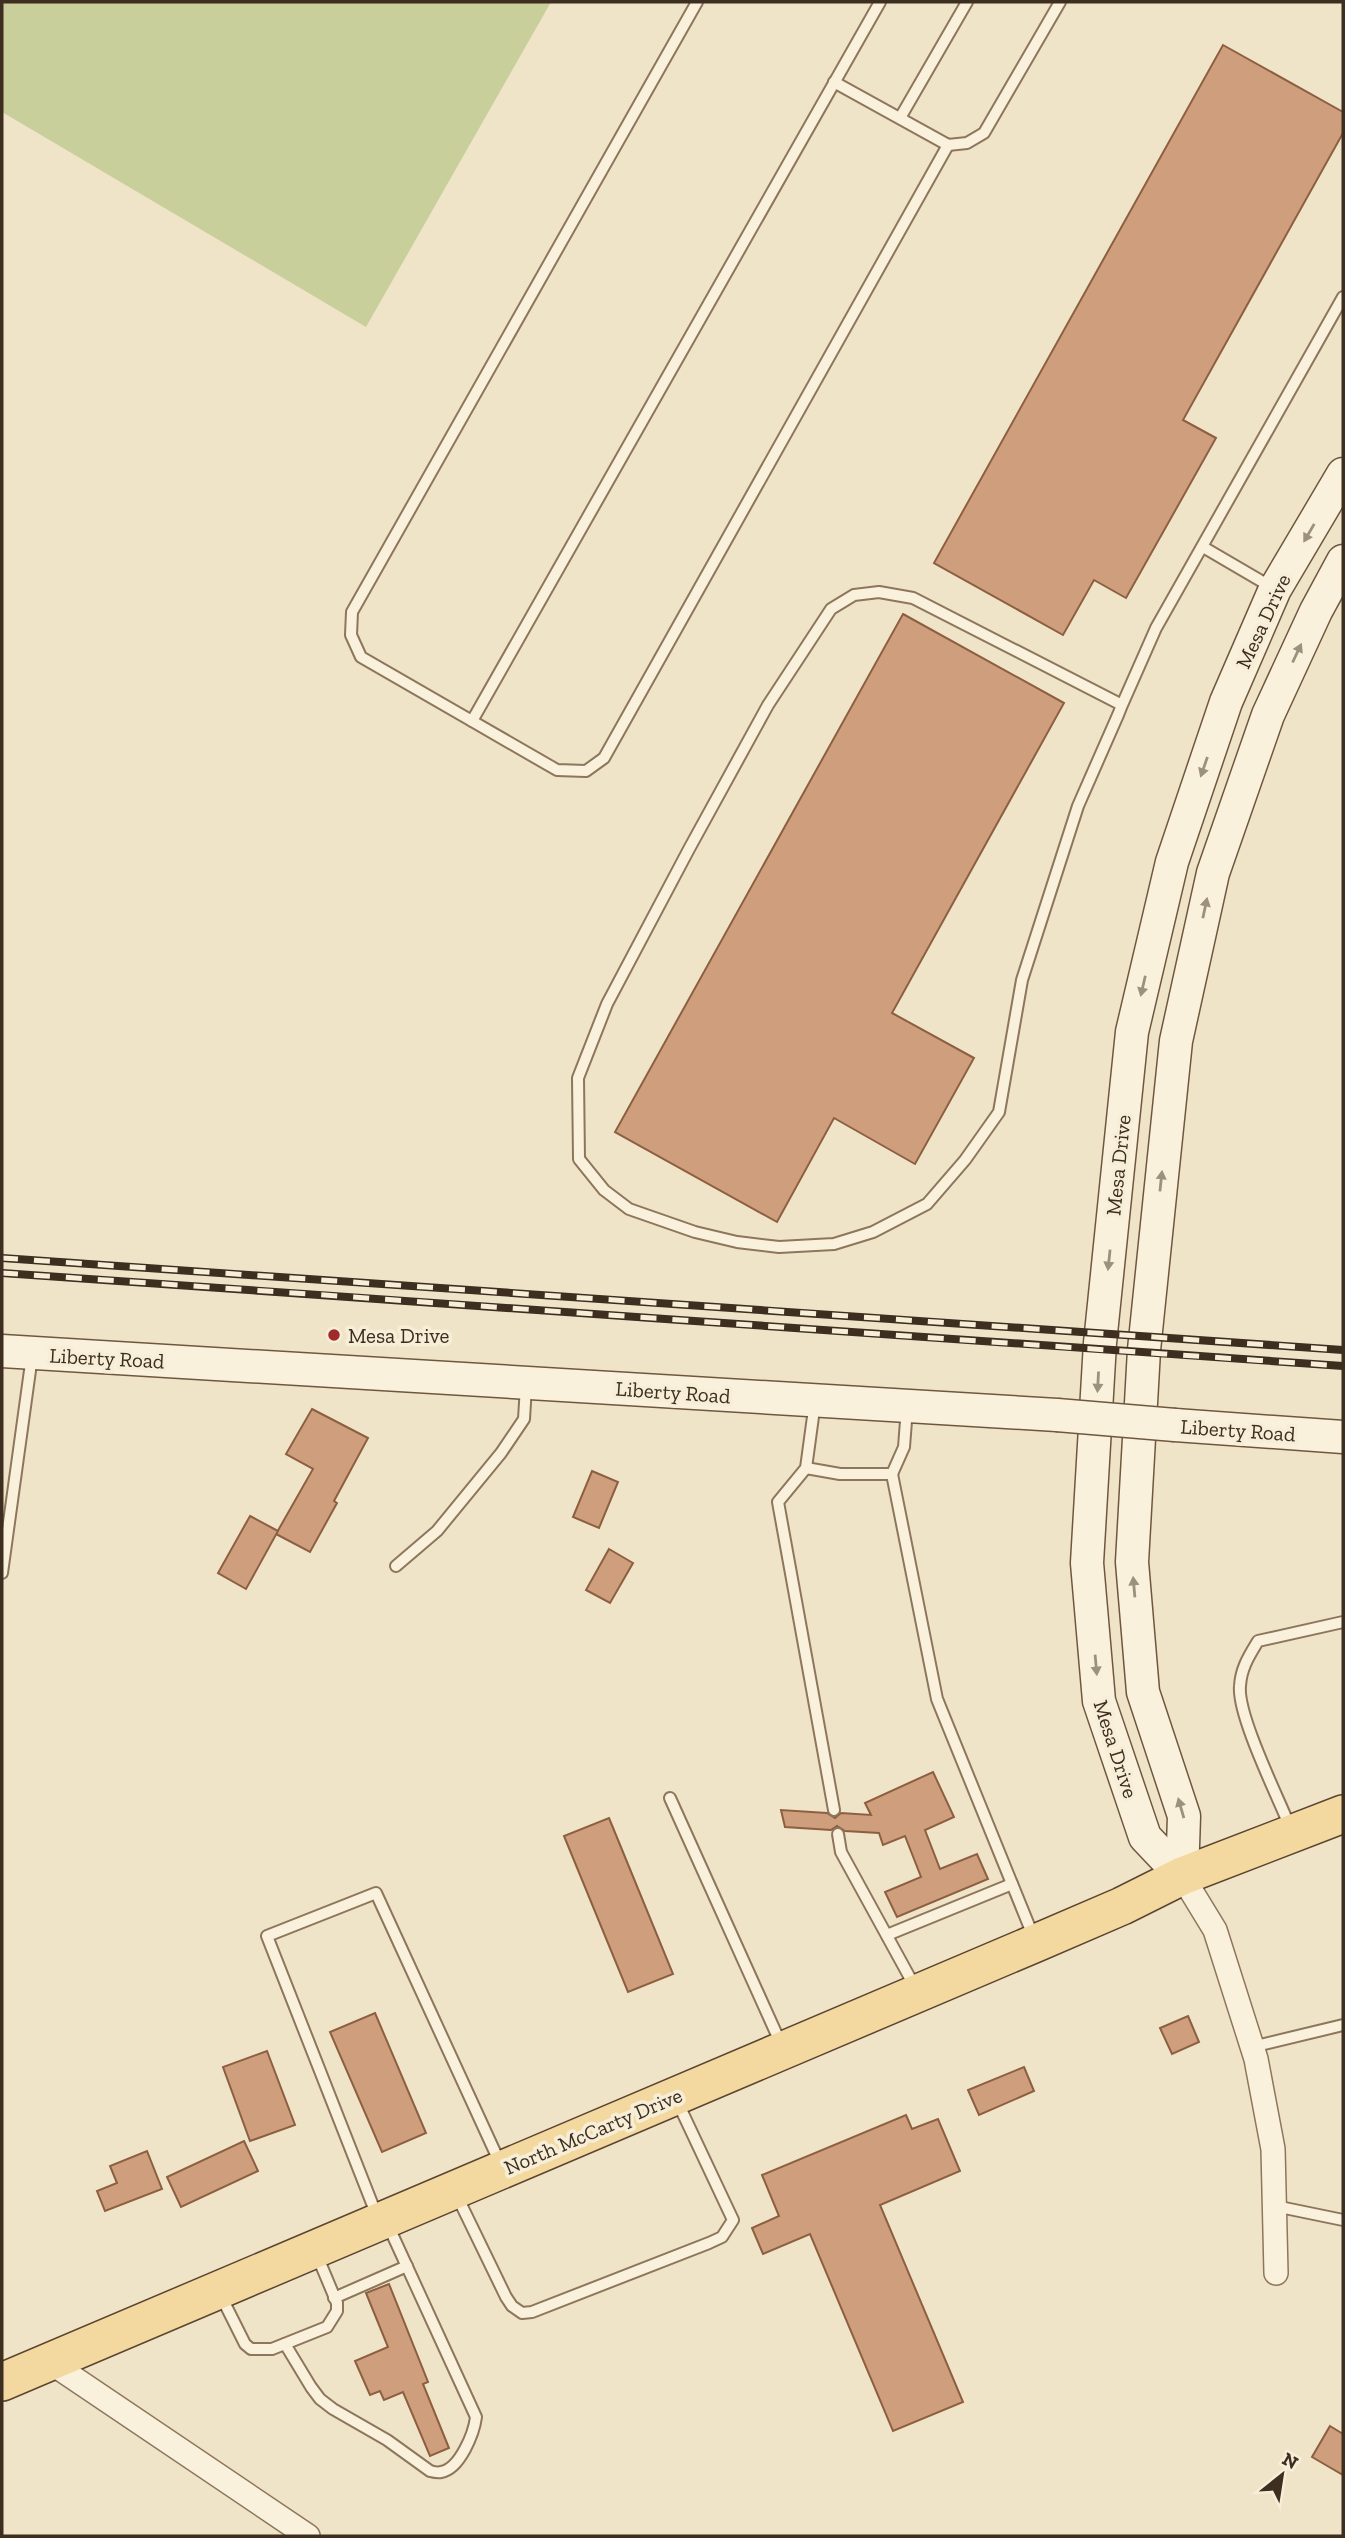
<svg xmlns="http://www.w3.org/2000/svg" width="1345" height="2538" font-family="'Zilla Slab',serif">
  <rect width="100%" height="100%" fill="#f0e4c8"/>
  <polygon fill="#c9cf9b" points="2,2 551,2 366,327 2,112"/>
  <g fill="#cf9f7d" stroke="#8d5f41" stroke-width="2">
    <polygon points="1223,45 1343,112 1343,133 1183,420 1216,438 1126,598 1094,580 1063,635 934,563"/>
    <polygon points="903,614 1064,703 892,1013 974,1058 915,1164 834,1118 777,1222 615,1132"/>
    <polygon points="312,1409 368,1438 334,1501 337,1503 310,1552 276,1534 313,1469 286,1454"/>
    <polygon points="592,1471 618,1482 599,1528 573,1517"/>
    <polygon points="250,1516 278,1531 246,1589 218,1573"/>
    <polygon points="609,1549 633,1563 610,1603 586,1590"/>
    <polygon points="933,1772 954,1817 925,1830 940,1869 977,1854 988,1879 897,1917 885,1892 921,1877 905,1836 883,1845 879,1833 845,1831 837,1826 831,1830 785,1827 781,1810 827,1813 835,1818 841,1813 871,1815 865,1803"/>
    <polygon points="609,1818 673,1974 628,1992 564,1836"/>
    <polygon points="375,2013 426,2133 382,2152 330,2032"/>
    <polygon points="1188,2016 1199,2042 1172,2054 1160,2028"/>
    <polygon points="267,2051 295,2125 250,2141 223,2067"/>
    <polygon points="1024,2067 1034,2091 979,2115 968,2090"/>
    <polygon points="906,2115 912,2129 938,2119 960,2171 880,2205 963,2402 893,2431 810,2234 763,2254 752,2228 779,2216 762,2175"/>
    <polygon points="244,2141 258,2171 181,2207 167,2177"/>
    <polygon points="147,2151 162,2189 105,2211 97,2191 117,2183 110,2166"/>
    <polygon points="389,2284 428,2382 423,2384 449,2448 430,2456 403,2392 384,2400 380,2391 370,2395 355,2361 388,2347 366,2293"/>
    <polygon points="1330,2426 1343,2434 1343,2475 1312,2457"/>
  </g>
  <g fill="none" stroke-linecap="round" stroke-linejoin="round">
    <g stroke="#8d765c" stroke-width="14">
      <g id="service">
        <polyline points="697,2 352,612 351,635 361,657 472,721 880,2"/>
        <polyline points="834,82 948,145 967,143 984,133 1060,2"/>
        <polyline points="900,118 967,2"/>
        <polyline points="1203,547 1273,588"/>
        <polyline points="1122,705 913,598 879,592 854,595 831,609 768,705 689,849 607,1004 578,1078 579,1159 604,1190 629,1209 695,1232 737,1242 779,1247 834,1244 873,1232 927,1204 965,1160 999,1112 1022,980 1078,806 1118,715 1122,705 1156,628 1343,297"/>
        <polyline points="472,721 557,770 586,771 604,758 948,145"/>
        <polyline points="815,1402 806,1468 778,1502 834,1810"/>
        <polyline points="806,1468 840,1474 892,1474 904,1447 907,1408"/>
        <polyline points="892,1474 937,1699 1034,1938"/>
        <polyline points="396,1566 437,1531 501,1453 524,1419 526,1386"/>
        <polyline points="2,1573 32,1356"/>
        <polyline points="670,1798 781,2044"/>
        <path d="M1290,1827C1278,1797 1237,1715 1240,1686C1241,1668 1249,1656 1258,1641L1343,1622"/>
        <polyline points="838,1834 841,1852 915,1987"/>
        <polyline points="887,1935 1012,1884"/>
        <polyline points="1252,2047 1343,2025"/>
        <polyline points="457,2196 506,2297 512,2306 522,2313 532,2312 709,2243 722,2237 733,2220 677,2101"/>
        <polyline points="1275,2206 1343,2220"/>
        <polyline points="377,2216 267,1936 376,1893 500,2163"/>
        <polyline points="221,2296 245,2344 251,2349 272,2349 327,2327 337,2311 337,2303 316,2253"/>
        <polyline points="334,2298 407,2266"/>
        <path d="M285,2344L311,2387L320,2399L333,2409L387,2440L430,2471C434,2472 438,2473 441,2472C460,2469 474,2433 476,2417L387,2223"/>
      </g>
    </g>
    <g stroke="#8d765c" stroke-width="26">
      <g id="minor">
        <polyline points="1182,1876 1215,1930 1256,2059 1273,2149 1276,2273"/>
        <polyline points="50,2362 308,2536"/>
      </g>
    </g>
    <g stroke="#6f573f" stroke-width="35">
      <g id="secondary">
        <polyline points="2,1351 1057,1415"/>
        <polyline points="1175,1425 1343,1437"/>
        <polyline points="1182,1876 1145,1837 1099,1701 1087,1563 1100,1343 1132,1032 1172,862 1226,702 1275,589 1343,474"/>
        <polyline points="1182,1876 1184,1816 1143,1692 1132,1562 1144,1350 1176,1041 1213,873 1268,715 1316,611 1343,561"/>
      </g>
    </g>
    <g stroke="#5b4430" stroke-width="40">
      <polyline id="primary" points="2,2382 1036,1943 1122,1906 1182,1876 1343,1814"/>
    </g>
    <use href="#service" stroke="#faf1dc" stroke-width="10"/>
    <use href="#minor" stroke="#faf1dc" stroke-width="23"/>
    <use href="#secondary" stroke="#faf1dc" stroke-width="32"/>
    <use href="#primary" stroke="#f3d9a0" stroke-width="37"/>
    <g stroke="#3d2e20" stroke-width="8">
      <g id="rail">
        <polyline points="2,1258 1343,1350"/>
        <path d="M2,1273C449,1303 896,1336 1343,1366"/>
      </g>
    </g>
    <use href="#rail" stroke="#f7eed8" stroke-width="5" stroke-dasharray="16" stroke-linecap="butt"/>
    <g stroke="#6f573f" stroke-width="35" stroke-linecap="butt">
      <polyline id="secondary-bridge" points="1057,1415 1175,1425"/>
    </g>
    <use href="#secondary-bridge" stroke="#faf1dc" stroke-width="32"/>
  </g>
  <defs><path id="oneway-solid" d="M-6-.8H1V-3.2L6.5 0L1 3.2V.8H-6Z" transform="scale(1.75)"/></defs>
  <g fill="#9c907e">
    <use href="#oneway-solid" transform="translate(1309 533) rotate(120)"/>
    <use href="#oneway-solid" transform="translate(1297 653) rotate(-65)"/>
    <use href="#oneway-solid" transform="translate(1204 767) rotate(109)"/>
    <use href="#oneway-solid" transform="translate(1205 908) rotate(-78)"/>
    <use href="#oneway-solid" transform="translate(1143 986) rotate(103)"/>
    <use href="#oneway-solid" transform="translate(1161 1181) rotate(-84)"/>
    <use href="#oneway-solid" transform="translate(1109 1260) rotate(96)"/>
    <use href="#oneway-solid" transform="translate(1098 1382) rotate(93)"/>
    <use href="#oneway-solid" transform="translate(1134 1587) rotate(-95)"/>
    <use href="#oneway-solid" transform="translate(1096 1665) rotate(85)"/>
    <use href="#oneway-solid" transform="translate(1181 1808) rotate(-106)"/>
  </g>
  <circle fill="#9e2a2b" stroke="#f7eed8" stroke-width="2.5" cx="334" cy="1335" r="7"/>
  <g text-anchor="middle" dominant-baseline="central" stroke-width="7" stroke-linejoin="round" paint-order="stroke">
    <g font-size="21" fill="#3d2e20" stroke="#f7eed8">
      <text transform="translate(1263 621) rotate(-65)">Mesa Drive</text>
      <text transform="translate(1118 1165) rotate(-84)">Mesa Drive</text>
      <text transform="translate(107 1358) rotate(3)">Liberty Road</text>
      <text transform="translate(673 1392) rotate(4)">Liberty Road</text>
      <text transform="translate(1238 1430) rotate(4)">Liberty Road</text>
      <text transform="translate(1116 1749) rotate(72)">Mesa Drive</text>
      <text transform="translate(593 2131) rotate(-23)">North McCarty Drive</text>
    </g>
    <g font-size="21" fill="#3d2e20" stroke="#f7eed8" text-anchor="start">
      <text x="348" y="1335">Mesa Drive</text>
    </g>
  </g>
  <rect width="1345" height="2538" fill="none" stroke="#3d2e20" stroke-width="7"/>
  <g transform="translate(1282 2475) rotate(30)" stroke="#f7eed8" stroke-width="5" paint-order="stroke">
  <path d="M0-5L12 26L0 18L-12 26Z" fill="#3d2e20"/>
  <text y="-10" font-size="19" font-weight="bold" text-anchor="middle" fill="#3d2e20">N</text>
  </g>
</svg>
